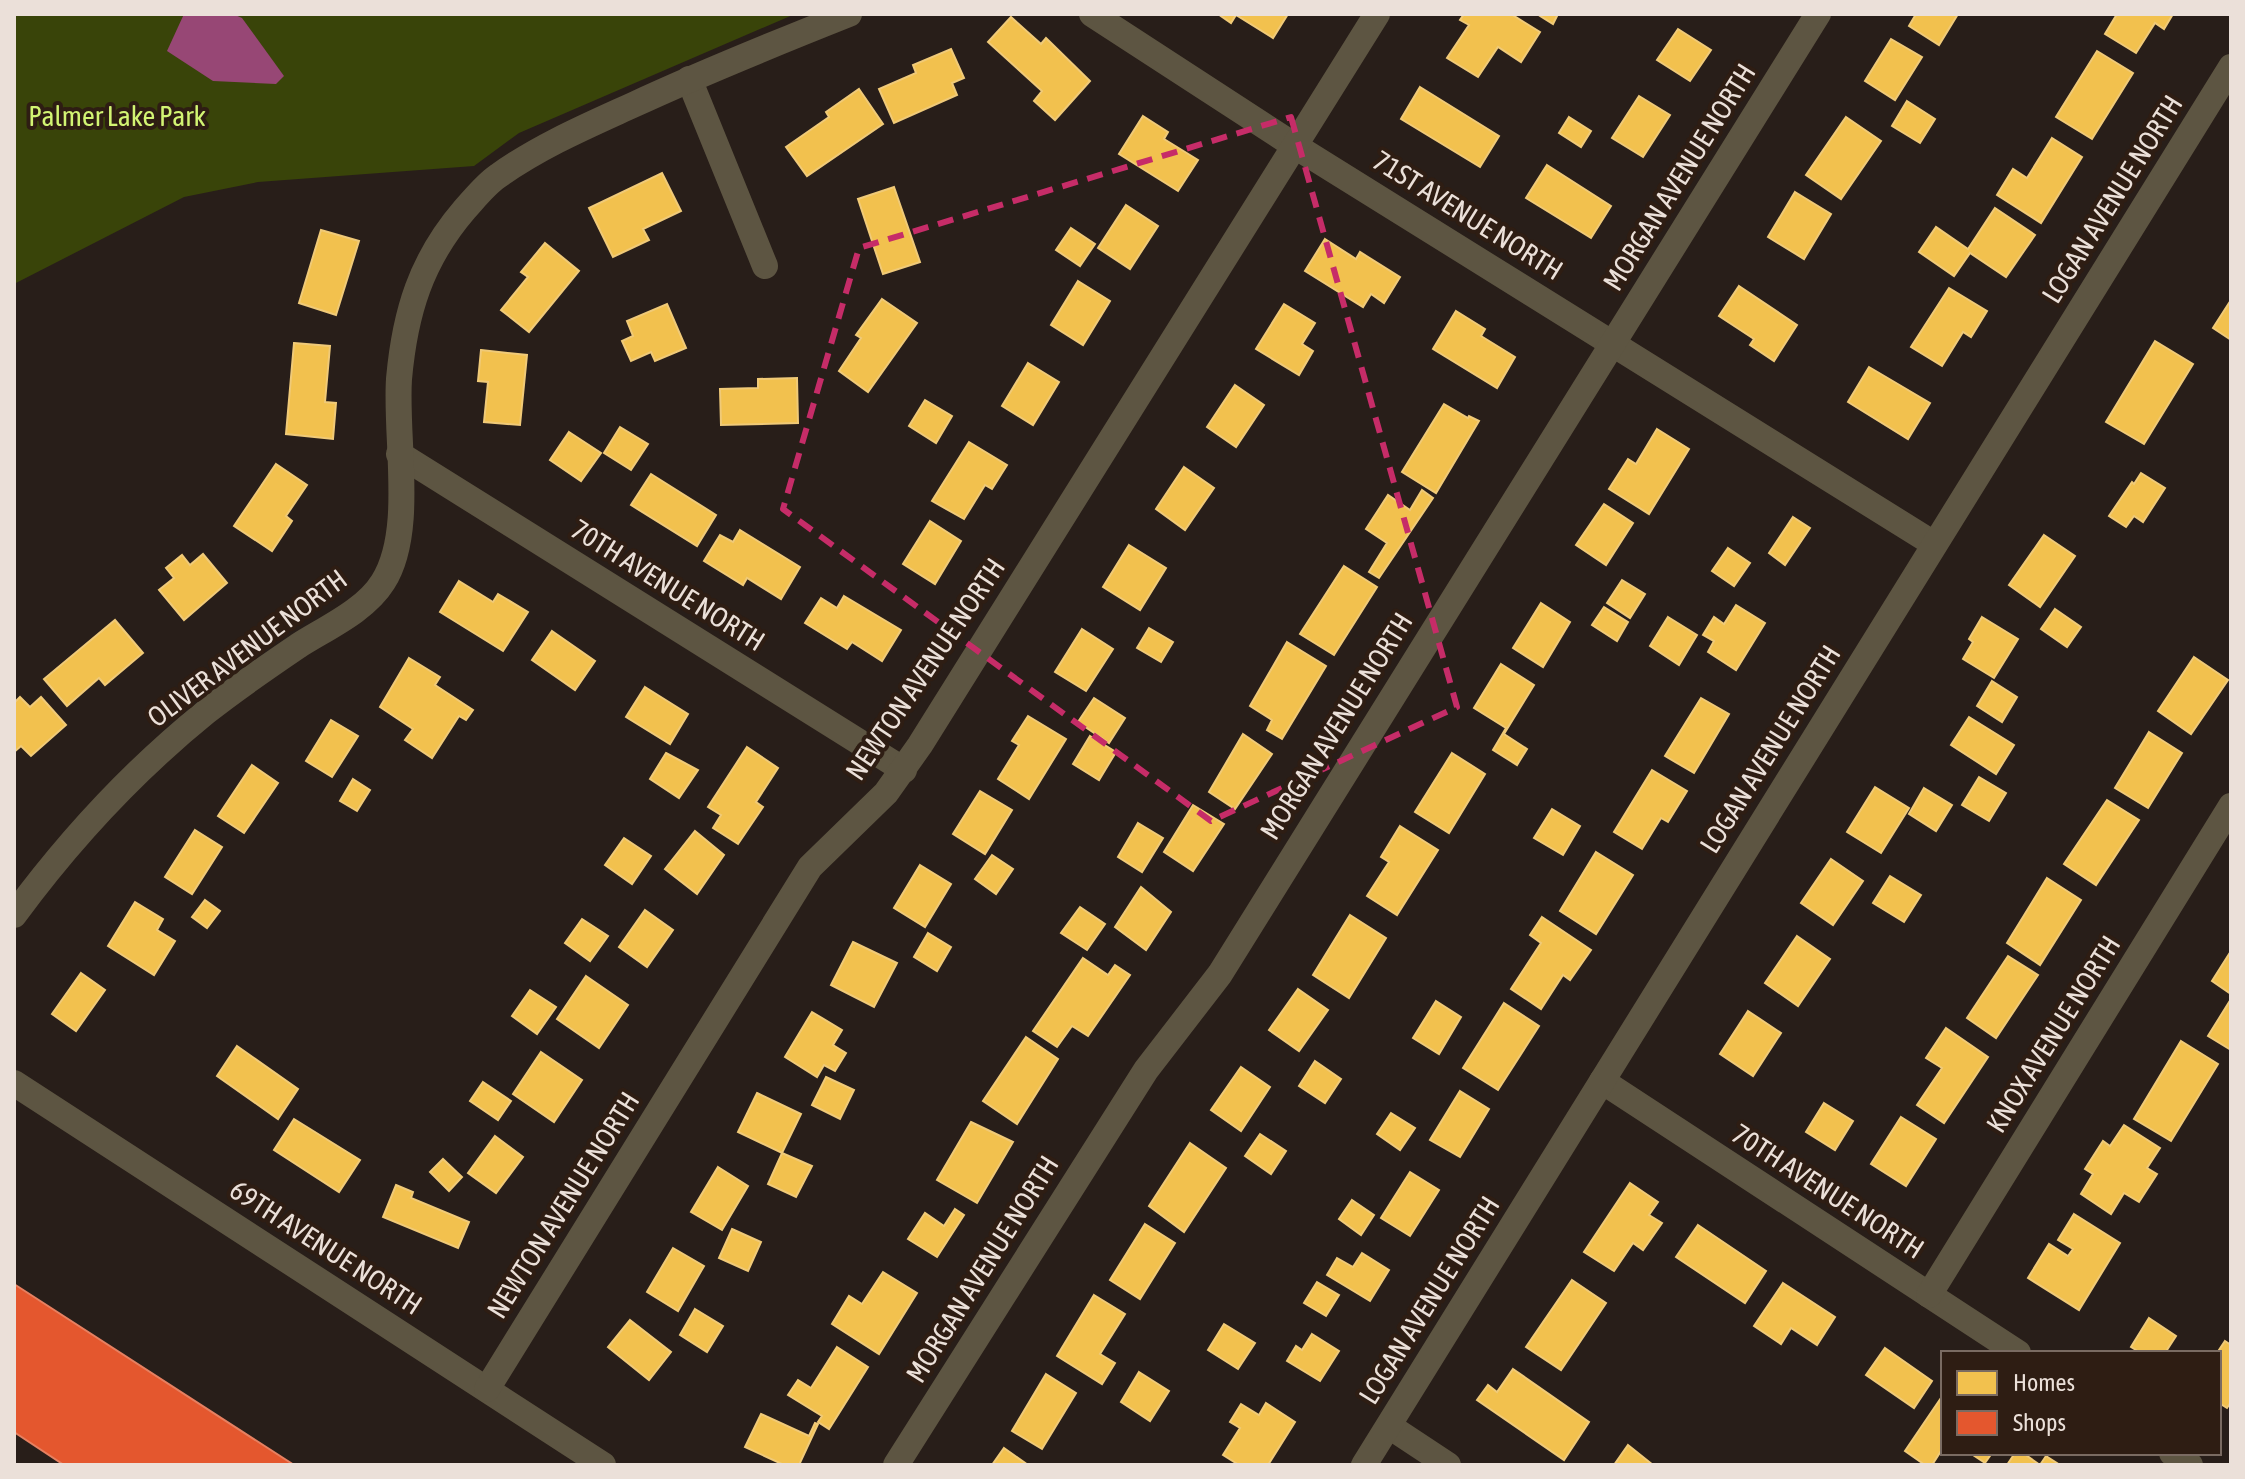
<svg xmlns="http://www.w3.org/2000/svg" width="2245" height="1479" font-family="'Asap Condensed',sans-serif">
  <rect width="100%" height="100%" fill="#281e19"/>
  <polygon fill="#394409" points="14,14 795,14 519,133 474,166 258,182 184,197 14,284"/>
  <polygon fill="#974775" points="184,14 233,14 242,18 284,76 276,84 213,81 167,51"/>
  <g fill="#f2c14e" stroke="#f0ca78" stroke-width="2">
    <polygon points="1218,14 1288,14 1273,38 1236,15 1231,23"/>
    <polygon points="1464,14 1511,14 1540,32 1521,62 1498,47 1478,77 1447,58 1469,25 1460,20"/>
    <polygon points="1537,14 1558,14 1553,24"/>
    <polygon points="1916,14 1958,14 1939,45 1909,26"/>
    <polygon points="2117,14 2173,14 2164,29 2155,23 2136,53 2105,34"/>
    <polygon points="1011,17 1041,44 1046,38 1090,81 1055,120 1034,101 1042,91 988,42"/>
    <polygon points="1678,29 1711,50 1690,81 1657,60"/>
    <polygon points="1891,39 1922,57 1895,100 1865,81"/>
    <polygon points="951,49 964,78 952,83 957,95 894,123 879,89 916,73 913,65"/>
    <polygon points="2097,51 2133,73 2092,139 2056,117"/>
    <polygon points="1420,87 1499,136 1480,167 1401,119"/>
    <polygon points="859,89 883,124 807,176 786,147 829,117 826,112"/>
    <polygon points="1639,96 1670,115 1643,157 1612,138"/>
    <polygon points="1907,101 1935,119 1920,143 1892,126"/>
    <polygon points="1143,116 1168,132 1164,139 1198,160 1178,191 1119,154"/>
    <polygon points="1569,117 1591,131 1581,147 1559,133"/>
    <polygon points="1846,117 1881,141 1841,199 1806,175"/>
    <polygon points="2052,138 2082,157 2041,223 1997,195 2013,169 2027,178"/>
    <polygon points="1547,165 1611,206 1591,238 1526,198"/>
    <polygon points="662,173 681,211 643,229 649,240 613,257 589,208"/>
    <polygon points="894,187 920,262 883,274 858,199"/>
    <polygon points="1795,192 1831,214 1804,259 1768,237"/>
    <polygon points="1126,205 1158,226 1130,269 1098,248"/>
    <polygon points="1995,208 2035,235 2006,277 1970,253 1954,276 1919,252 1936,227 1968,249"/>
    <polygon points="1071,228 1095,244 1080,266 1056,250"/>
    <polygon points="321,230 359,241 336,315 299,303"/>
    <polygon points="1325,239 1356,259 1360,252 1400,277 1384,303 1371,294 1363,307 1305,271"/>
    <polygon points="545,243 579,271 529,332 501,310 528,277 521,272"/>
    <polygon points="1078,281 1110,301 1083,345 1051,325"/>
    <polygon points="1739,286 1797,325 1774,361 1750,345 1754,339 1719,316"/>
    <polygon points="1949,288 1987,311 1971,337 1963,332 1942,366 1911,347"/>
    <polygon points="882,299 917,323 868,392 839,371 861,338 856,335"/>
    <polygon points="2231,300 2231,340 2213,328"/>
    <polygon points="667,304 686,348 655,361 651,352 631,361 622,341 633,336 627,321"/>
    <polygon points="1284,304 1315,323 1302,344 1313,351 1299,375 1256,349"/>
    <polygon points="1456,311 1485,329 1481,336 1515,357 1497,388 1433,349"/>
    <polygon points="2155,341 2193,364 2144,444 2106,422"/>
    <polygon points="294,343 330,346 325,402 336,403 333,439 286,434"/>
    <polygon points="481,350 527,355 520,425 484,422 488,382 478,381"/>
    <polygon points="1028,363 1059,382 1033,425 1002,406"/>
    <polygon points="1869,367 1930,403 1908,439 1848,402"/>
    <polygon points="797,378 798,423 721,425 720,389 758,388 758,379"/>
    <polygon points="1235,385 1264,405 1236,447 1207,427"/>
    <polygon points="925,400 952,416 936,443 909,426"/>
    <polygon points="1444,404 1468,418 1469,416 1479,421 1436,493 1402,472"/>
    <polygon points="620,427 648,444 631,470 604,453"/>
    <polygon points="1657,429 1689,449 1649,514 1609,489 1628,459 1636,464"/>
    <polygon points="569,432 601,453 581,481 550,460"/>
    <polygon points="969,442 1007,465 992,489 985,485 964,519 932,501"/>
    <polygon points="276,464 307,485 286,516 292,521 272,551 234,526"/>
    <polygon points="1184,467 1214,488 1185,530 1156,509"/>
    <polygon points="2141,473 2165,488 2143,522 2134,516 2126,527 2109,516 2132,482 2134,484"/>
    <polygon points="651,474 716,515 697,546 631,505"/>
    <polygon points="1422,490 1433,498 1379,578 1369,572 1387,543 1366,529 1388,495 1410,510"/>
    <polygon points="1604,504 1633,523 1606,565 1576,545"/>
    <polygon points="1793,517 1810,528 1785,565 1769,553"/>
    <polygon points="930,521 961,541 935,584 903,564"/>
    <polygon points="740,530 800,567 781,599 747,578 743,585 704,561 720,535 733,542"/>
    <polygon points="2044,535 2075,556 2040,607 2009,585"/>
    <polygon points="1129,545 1166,568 1140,610 1103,587"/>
    <polygon points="1728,548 1750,563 1734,586 1712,571"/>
    <polygon points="203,554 227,583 184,620 159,590 174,578 166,568 182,555 190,565"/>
    <polygon points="1344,566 1377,587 1334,655 1300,634"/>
    <polygon points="1622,580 1645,594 1630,618 1607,603"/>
    <polygon points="459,581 493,602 498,594 528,612 503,651 440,612"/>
    <polygon points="844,596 901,630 882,661 852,642 847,649 805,623 821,598 837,608"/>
    <polygon points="1541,603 1570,622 1543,667 1513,648"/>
    <polygon points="1736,605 1765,623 1736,670 1708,652 1714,641 1703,635 1714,617 1724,624"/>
    <polygon points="1604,607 1628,622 1617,641 1592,625"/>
    <polygon points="2055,609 2081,627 2067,647 2041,629"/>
    <polygon points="1668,617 1697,635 1679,665 1650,646"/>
    <polygon points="1982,617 2018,639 1994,678 1963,659 1973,642 1969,639"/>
    <polygon points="115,620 143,653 105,685 99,678 67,706 44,679"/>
    <polygon points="1149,628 1173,642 1161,662 1137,648"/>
    <polygon points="1082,629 1113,649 1086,691 1055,672"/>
    <polygon points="552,631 595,661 575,690 532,660"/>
    <polygon points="1287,642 1326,666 1282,739 1267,730 1272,720 1250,706"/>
    <polygon points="2194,657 2228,680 2191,734 2158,711"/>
    <polygon points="409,658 440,677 435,685 473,710 466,720 459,716 432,758 405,740 413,729 380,707"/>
    <polygon points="1501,664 1534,685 1504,734 1527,749 1517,765 1493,750 1506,728 1474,708"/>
    <polygon points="1992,681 2017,697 2002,722 1977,706"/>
    <polygon points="645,687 688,714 670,744 626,717"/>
    <polygon points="20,697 30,707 41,697 66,725 31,756 21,746 14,752 14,703"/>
    <polygon points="1094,698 1125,718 1109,743 1078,722"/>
    <polygon points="1701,698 1729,714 1694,773 1665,756"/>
    <polygon points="1028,716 1066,739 1029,799 998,779 1019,745 1012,741"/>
    <polygon points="1969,717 2014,745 1996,774 1951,745"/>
    <polygon points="331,720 358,736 332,777 306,761"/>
    <polygon points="2149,732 2182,753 2148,808 2115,788"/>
    <polygon points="1243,734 1272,754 1235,809 1209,792"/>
    <polygon points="1090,736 1116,752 1099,780 1073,764"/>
    <polygon points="747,747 778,768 756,802 763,807 738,844 713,828 721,815 708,807"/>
    <polygon points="666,753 698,770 679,798 650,779"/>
    <polygon points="1452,753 1485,774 1449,833 1415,812"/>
    <polygon points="252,765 278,783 244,833 218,816"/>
    <polygon points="1652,770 1687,791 1668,822 1661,818 1642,849 1614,832"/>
    <polygon points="1979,777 2006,793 1989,821 1962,805"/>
    <polygon points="353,779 370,790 357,811 340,801"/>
    <polygon points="1875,787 1909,808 1881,853 1847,832"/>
    <polygon points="1924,788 1952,805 1936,831 1909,814"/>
    <polygon points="980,791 1012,810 985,854 953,834"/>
    <polygon points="2107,800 2139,820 2096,885 2064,864"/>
    <polygon points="1193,805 1224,824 1193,871 1164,852"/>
    <polygon points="1552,809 1580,826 1563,855 1534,838"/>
    <polygon points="1138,823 1163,838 1142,872 1118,857"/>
    <polygon points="1400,826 1438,850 1397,915 1367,896 1389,862 1381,857"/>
    <polygon points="195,830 222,847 192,894 165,877"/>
    <polygon points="695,831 724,855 697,894 665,869"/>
    <polygon points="624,838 651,856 632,884 605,865"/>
    <polygon points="1596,852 1633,875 1596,934 1560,911"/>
    <polygon points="992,855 1013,869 996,894 975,879"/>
    <polygon points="1831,859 1863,881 1833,925 1801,903"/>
    <polygon points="920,865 951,884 925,927 894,908"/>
    <polygon points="1890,876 1921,895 1904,922 1873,903"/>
    <polygon points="2047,878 2081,900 2040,965 2007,943"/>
    <polygon points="1141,887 1171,912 1146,950 1115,927"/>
    <polygon points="205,900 220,911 207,928 192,917"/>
    <polygon points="135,902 163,919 157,930 175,941 154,975 108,946"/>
    <polygon points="1080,907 1105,924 1087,950 1061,933"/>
    <polygon points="645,910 673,930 647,967 619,947"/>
    <polygon points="1350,915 1386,938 1349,998 1313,975"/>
    <polygon points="1542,917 1591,950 1570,980 1563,975 1541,1009 1511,989 1541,943 1530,935"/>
    <polygon points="582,919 608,936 590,961 565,943"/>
    <polygon points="928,933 951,947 937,971 914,957"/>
    <polygon points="1797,936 1830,959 1798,1006 1765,983"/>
    <polygon points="853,942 897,963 874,1007 831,985"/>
    <polygon points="2231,951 2231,994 2212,981"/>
    <polygon points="2008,956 2038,975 1996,1038 1967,1018"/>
    <polygon points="1083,958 1108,975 1115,965 1130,975 1088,1036 1072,1026 1057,1047 1033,1031"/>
    <polygon points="81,973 105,990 76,1031 52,1014"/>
    <polygon points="586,976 628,1005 599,1048 557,1019"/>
    <polygon points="1298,989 1328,1010 1299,1051 1269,1030"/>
    <polygon points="530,990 556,1007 537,1034 512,1016"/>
    <polygon points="2231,999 2231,1050 2208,1036"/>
    <polygon points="1436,1001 1461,1017 1439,1054 1413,1038"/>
    <polygon points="1504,1003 1539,1026 1498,1090 1463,1068"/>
    <polygon points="1748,1011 1781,1033 1753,1076 1720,1054"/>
    <polygon points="812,1012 842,1030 833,1045 846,1053 835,1071 824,1065 817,1077 785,1057"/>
    <polygon points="1946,1028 1988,1057 1944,1123 1917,1105 1942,1068 1926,1058"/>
    <polygon points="1026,1037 1058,1059 1017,1124 983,1101"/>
    <polygon points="2181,1041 2218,1064 2171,1141 2134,1119"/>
    <polygon points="237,1046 298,1089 278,1119 217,1076"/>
    <polygon points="541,1052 582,1080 554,1122 513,1094"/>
    <polygon points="1315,1061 1341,1079 1325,1103 1299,1086"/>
    <polygon points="1241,1067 1270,1087 1241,1131 1211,1110"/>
    <polygon points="826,1077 854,1090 840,1119 812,1105"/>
    <polygon points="483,1082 511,1101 498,1120 470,1101"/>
    <polygon points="1460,1091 1489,1109 1460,1157 1430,1140"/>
    <polygon points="757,1093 801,1114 782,1153 738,1132"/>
    <polygon points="1824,1103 1853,1121 1835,1150 1806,1132"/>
    <polygon points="1391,1113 1415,1128 1400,1150 1377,1134"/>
    <polygon points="1901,1117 1936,1139 1906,1186 1871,1164"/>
    <polygon points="294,1119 360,1160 339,1192 274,1150"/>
    <polygon points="971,1122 1013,1142 977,1203 937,1180"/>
    <polygon points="2124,1125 2160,1148 2147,1168 2157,1174 2139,1202 2124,1193 2111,1214 2081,1194 2093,1174 2085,1169 2103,1141 2110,1146"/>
    <polygon points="1260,1134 1286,1151 1271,1174 1245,1156"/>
    <polygon points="495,1136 523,1157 496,1193 468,1173"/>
    <polygon points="1190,1143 1226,1168 1184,1232 1149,1206"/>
    <polygon points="782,1153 812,1166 796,1197 768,1184"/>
    <polygon points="443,1159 462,1177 449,1191 430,1172"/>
    <polygon points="718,1167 748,1186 722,1230 691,1212"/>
    <polygon points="1410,1172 1439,1190 1410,1236 1381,1218"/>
    <polygon points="1630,1183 1658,1202 1649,1215 1662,1223 1643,1250 1633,1243 1614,1271 1584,1252"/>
    <polygon points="396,1185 413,1192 411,1198 469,1222 458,1248 383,1217"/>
    <polygon points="1352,1200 1374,1215 1361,1235 1339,1219"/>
    <polygon points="955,1209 964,1215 937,1257 908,1239 925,1213 944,1226"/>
    <polygon points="2074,1214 2120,1243 2079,1310 2028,1278 2049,1244 2068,1256 2073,1249 2058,1240"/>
    <polygon points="1145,1224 1175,1243 1140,1299 1110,1280"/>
    <polygon points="1698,1225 1766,1271 1745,1303 1676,1257"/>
    <polygon points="732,1229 761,1242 748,1271 719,1258"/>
    <polygon points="673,1248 704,1266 678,1311 647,1292"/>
    <polygon points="1362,1253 1389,1270 1370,1301 1327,1275 1337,1258 1353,1267"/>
    <polygon points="883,1272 917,1293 879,1354 832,1324 849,1296 862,1304"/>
    <polygon points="1572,1280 1606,1303 1561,1370 1526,1347"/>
    <polygon points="1317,1282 1339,1295 1326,1316 1304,1303"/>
    <polygon points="1783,1283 1835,1317 1817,1345 1791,1328 1781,1344 1754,1326"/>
    <polygon points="1094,1295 1125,1314 1100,1354 1115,1363 1102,1384 1057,1356"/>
    <polygon points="695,1309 723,1326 707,1352 680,1335"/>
    <polygon points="2149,1318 2176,1336 2165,1353 2141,1353 2131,1347"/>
    <polygon points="630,1320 671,1352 649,1380 608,1347"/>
    <polygon points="1224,1324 1255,1343 1238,1369 1208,1350"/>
    <polygon points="1312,1334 1339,1351 1320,1381 1287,1361 1296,1346 1302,1350"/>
    <polygon points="2225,1341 2231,1345 2231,1402 2227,1408 2219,1403 2217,1353"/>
    <polygon points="837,1347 868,1367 829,1429 818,1422 822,1416 788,1395 798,1380 811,1388"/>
    <polygon points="1885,1348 1932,1381 1914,1408 1866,1375"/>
    <polygon points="1513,1369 1589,1422 1564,1460 1477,1400 1488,1385 1497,1392"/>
    <polygon points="1139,1372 1169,1391 1150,1421 1121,1402"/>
    <polygon points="1046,1374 1076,1393 1042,1449 1012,1431"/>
    <polygon points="1943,1395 1943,1448 1932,1465 1925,1465 1905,1451"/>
    <polygon points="1266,1403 1295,1422 1268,1465 1239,1465 1223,1455 1240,1428 1230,1422 1241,1404 1259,1415"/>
    <polygon points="761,1414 809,1436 815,1423 818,1424 799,1465 784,1465 745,1447"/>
    <polygon points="1628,1445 1653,1465 1614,1465"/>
    <polygon points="1004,1448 1028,1465 992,1465"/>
    <polygon points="1970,1453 1992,1453 1985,1463"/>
    <polygon points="2015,1453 2023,1453 2040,1465 2046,1456 2060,1465 2007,1465"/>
  </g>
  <polygon fill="#e4572e" stroke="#e68061" stroke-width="2" points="14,1284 294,1465 64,1465 14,1432"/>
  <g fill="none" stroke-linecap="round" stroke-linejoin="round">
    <g stroke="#5d5542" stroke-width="26">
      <polyline points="1092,14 1295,146 1934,544"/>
      <polyline points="689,79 765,266"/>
      <polyline points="399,454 904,770"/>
      <path d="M14,915C70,839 133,771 206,712C235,689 267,667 298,646C326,628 365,611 383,582C415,532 395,439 399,379C405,312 421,260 465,209C475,198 486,184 498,176C540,146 587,126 633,105C704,72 776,43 849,14"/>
      <polyline points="1602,1081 2018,1353"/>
      <polyline points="14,1083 603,1465"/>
      <polyline points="1929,1295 2231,806"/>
      <polyline points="487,1389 810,867 886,793 920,745 1377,14"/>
      <polyline points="1389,1426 1448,1465"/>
      <polyline points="2172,1453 2190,1465"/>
      <polyline points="896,1465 1146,1070 1220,974 1818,14"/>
      <polyline points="1364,1465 2231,67"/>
    </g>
  </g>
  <path fill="none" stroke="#c62c68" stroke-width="6" stroke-dasharray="16 10" stroke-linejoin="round" d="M1291,117L1457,707L1211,821L783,509L859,248Z"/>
  <g text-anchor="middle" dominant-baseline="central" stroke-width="8" stroke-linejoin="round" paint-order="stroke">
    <g font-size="28" fill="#d2f473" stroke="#2e1d13">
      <text x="117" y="116">Palmer Lake Park</text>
    </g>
    <g font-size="28" fill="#ebe0d9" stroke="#2e1d13">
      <text transform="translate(1679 177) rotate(-58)">MORGAN AVENUE NORTH</text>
      <text transform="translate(2112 199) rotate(-58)">LOGAN AVENUE NORTH</text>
      <text transform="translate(1468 215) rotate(32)">71ST AVENUE NORTH</text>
      <text transform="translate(668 585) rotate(32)">70TH AVENUE NORTH</text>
      <text transform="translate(247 648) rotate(-37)">OLIVER AVENUE NORTH</text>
      <text transform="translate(925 669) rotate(-56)">NEWTON AVENUE NORTH</text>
      <text transform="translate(1336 726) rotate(-58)">MORGAN AVENUE NORTH</text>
      <text transform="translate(1770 749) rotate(-58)">LOGAN AVENUE NORTH</text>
      <text transform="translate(2053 1034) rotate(-58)">KNOX AVENUE NORTH</text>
      <text transform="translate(1828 1191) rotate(33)">70TH AVENUE NORTH</text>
      <text transform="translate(563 1205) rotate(-58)">NEWTON AVENUE NORTH</text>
      <text transform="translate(326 1247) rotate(33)">69TH AVENUE NORTH</text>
      <text transform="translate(982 1269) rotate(-58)">MORGAN AVENUE NORTH</text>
      <text transform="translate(1429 1300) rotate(-58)">LOGAN AVENUE NORTH</text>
    </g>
  </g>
  <rect width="2245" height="1479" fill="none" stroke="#ebe0d9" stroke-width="32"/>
  <rect x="1941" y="1351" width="280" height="104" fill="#2e1d13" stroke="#7a6b62" stroke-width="2"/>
  <rect x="1957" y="1371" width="40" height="24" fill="#f2c14e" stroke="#7a6b62" stroke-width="2"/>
  <text x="2013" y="1391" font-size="24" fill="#ebe0d9">Homes</text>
  <rect x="1957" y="1411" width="40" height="24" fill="#e4572e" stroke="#7a6b62" stroke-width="2"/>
  <text x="2013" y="1431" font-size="24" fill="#ebe0d9">Shops</text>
</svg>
